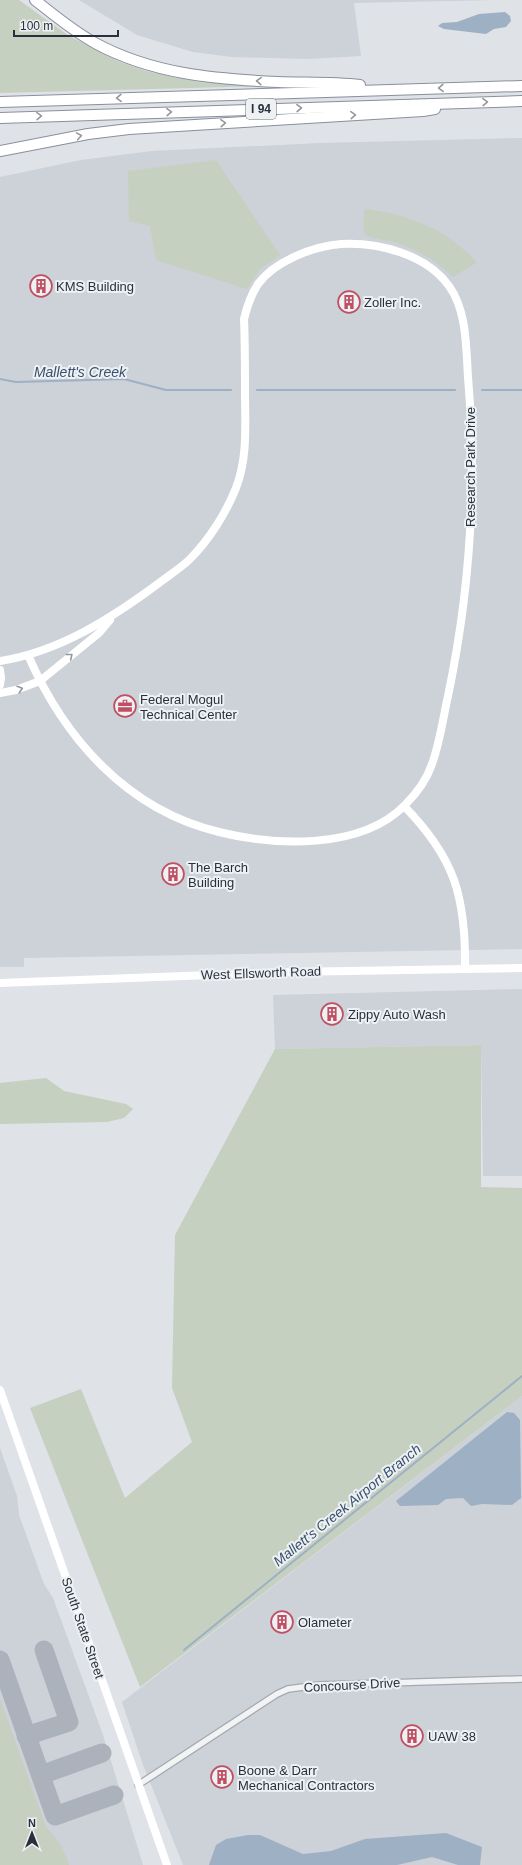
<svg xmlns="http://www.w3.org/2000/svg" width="522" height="1865" font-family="Helvetica,sans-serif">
  <rect width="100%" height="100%" fill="#dfe2e7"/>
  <g fill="#cdd1d8">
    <polygon points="79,0 496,0 354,3 361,56 308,59 232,57 193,52 137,35"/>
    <polygon points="522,138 522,949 24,958 24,967 0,967 0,177 81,160 152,151 321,143"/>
    <polygon points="522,989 522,1176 483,1176 481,1045 275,1049 273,995"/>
    <polygon points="522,1396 522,1865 183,1865 142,1762 122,1702"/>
    <polygon points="0,1448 17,1496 19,1515 44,1584 53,1598 103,1735 143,1865 0,1865"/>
  </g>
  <g fill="#c5d0c1">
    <polygon points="0,0 19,0 69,36 120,62 146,71 198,82 266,86 0,93"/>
    <polygon points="216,160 280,255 259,270 247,289 156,260 150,226 129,221 128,171"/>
    <path d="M366,209C397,213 428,222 453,241C462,247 469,255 477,262L476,263L453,277C437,261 418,250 397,243C390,240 370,239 366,235C362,231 364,217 364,211Z"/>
    <polygon points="481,1045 481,1187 522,1188 522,1396 140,1687 30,1408 81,1389 125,1498 192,1442 172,1388 175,1235 275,1049"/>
    <polygon points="46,1078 64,1091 126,1104 133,1109 124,1118 107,1122 0,1124 0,1083"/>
    <path d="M0,1699L46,1827C57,1839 65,1850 69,1865H0Z"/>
  </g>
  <g fill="#9db0c4">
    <polygon points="505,12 510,16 511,21 506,27 494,29 486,34 444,29 438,26 442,23 457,22 479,14"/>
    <polygon points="507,1412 514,1413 520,1420 521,1498 512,1505 482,1504 471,1506 463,1498 446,1499 438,1505 400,1506 396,1501"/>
    <polygon points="446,1833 482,1847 480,1865 458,1865 432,1857 397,1865 209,1865 216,1845 226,1839 248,1835 260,1835 303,1854 331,1851 365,1839"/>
  </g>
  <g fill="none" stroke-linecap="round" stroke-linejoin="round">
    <g stroke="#9db0c4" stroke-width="2">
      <polyline points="0,379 16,382 124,379 166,390 231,390"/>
      <polyline points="257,390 455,390"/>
      <polyline points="482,390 522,390"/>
      <polyline points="184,1650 522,1376"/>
    </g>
    <g stroke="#acb2bb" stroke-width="19">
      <polyline points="0,1660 55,1816 114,1795"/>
      <polyline points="26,1736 69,1722 44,1650"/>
      <polyline points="41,1775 102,1753"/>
    </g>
    <g stroke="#a5a9b0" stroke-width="8">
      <polyline id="street" points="138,1785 277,1694 288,1689 319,1685 522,1679"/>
    </g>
    <g stroke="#88909c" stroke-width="12">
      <g id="highway">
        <path d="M35,0C54,15 73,31 95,43C152,74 214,79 278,82C305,83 333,82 360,85"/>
        <polyline points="0,102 522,86"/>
        <polyline points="0,118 522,101"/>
        <polyline points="0,151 88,134 129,129 423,111 435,109"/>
      </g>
    </g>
    <use href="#street" stroke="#f1f3f5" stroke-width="5.5"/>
    <g stroke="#fff" stroke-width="8">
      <path d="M0,661C59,652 112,618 159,583C169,575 181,568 190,559C209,540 226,513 236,488C248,457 245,424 245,392C245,367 245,343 244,319C247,306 251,295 258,284C275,261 314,246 341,244C378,242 426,254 449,286C467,311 466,347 468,377C477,484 470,591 448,696C443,718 440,742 432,764C427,779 416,794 405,805C361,850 275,846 219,832C127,810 64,738 28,655"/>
      <polyline points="0,670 1,678 0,685"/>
      <polyline points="0,693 16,690 40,681 99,633 110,620"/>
      <path d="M404,806C455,858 466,897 465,969"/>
      <polyline points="0,983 290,972 522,968"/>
      <polyline points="0,1390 167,1865"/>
    </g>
    <use href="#highway" stroke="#fff" stroke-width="10"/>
  </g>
  <defs><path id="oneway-chevron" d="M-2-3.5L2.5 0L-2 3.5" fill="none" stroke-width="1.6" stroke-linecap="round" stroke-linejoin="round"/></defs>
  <g stroke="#94989e">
    <use href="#oneway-chevron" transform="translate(259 81) rotate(-177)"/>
    <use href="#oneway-chevron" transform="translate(441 88) rotate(178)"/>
    <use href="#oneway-chevron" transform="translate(119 98) rotate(178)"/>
    <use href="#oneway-chevron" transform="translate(485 102) rotate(-2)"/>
    <use href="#oneway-chevron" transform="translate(299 108) rotate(-2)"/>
    <use href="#oneway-chevron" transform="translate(169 112) rotate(-2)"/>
    <use href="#oneway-chevron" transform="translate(353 115) rotate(-3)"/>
    <use href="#oneway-chevron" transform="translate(39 116) rotate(-2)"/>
    <use href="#oneway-chevron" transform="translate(223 123) rotate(-4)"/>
    <use href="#oneway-chevron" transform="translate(79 136) rotate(-10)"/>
    <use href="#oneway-chevron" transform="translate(70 656) rotate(-39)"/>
    <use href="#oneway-chevron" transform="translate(20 689) rotate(-18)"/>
  </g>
  <defs>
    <g id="building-ring" transform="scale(1.15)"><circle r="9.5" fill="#eef1f4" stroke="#c14f62" stroke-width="1.5"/><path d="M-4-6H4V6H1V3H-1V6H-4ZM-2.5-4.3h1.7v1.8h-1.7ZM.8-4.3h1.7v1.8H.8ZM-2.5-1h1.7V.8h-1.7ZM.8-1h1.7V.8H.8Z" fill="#c14f62"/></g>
    <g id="office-ring" transform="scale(1.15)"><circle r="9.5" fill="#eef1f4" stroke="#c14f62" stroke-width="1.5"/><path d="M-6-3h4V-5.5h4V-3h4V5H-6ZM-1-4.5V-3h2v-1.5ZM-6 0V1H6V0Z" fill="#c14f62"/></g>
  </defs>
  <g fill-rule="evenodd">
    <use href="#building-ring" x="41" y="286"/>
    <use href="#building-ring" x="349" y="302"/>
    <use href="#office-ring" x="125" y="706"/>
    <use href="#building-ring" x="173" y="874"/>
    <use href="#building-ring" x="332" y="1014"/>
    <use href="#building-ring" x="282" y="1622"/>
    <use href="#building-ring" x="412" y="1736"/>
    <use href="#building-ring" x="222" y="1777"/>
  </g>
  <g text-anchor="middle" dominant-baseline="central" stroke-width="4" stroke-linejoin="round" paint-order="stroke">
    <rect fill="#eef1f4" stroke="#646a73" stroke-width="1" x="246" y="99" width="30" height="20" rx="3"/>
    <g font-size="12" font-weight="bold" fill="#29303c">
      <text x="261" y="109">I 94</text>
    </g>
    <g font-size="13" fill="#29303c" stroke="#eef1f4" text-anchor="start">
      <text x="56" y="286">KMS Building</text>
      <text x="364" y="302">Zoller Inc.</text>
      <text x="140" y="699">Federal Mogul<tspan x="140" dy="15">Technical Center</tspan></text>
      <text x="188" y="867">The Barch<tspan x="188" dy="15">Building</tspan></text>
      <text x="348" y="1014">Zippy Auto Wash</text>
      <text x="298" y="1622">Olameter</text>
      <text x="428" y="1736">UAW 38</text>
      <text x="238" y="1770">Boone &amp; Darr<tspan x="238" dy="15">Mechanical Contractors</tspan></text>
    </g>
    <g font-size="13" fill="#29303c" stroke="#eef1f4">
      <text transform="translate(470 467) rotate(-90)">Research Park Drive</text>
      <text transform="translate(261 973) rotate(-2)">West Ellsworth Road</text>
      <text transform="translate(83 1628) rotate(71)">South State Street</text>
      <text transform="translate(352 1685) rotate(-3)">Concourse Drive</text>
    </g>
    <g font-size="14" font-style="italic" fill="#37506c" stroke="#eef1f4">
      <text x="80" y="372">Mallett's Creek</text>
      <text transform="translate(347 1505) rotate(-39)">Mallett's Creek Airport Branch</text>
    </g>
  </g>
  <g transform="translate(32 1833)" stroke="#eef1f4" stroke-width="3" paint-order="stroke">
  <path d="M0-3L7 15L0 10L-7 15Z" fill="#29303c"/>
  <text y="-6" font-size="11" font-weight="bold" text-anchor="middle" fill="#29303c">N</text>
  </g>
  <path d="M14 30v6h104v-6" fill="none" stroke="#29303c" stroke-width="2"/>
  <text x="20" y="30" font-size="12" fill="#29303c" stroke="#eef1f4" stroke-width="3" paint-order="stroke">100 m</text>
</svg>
